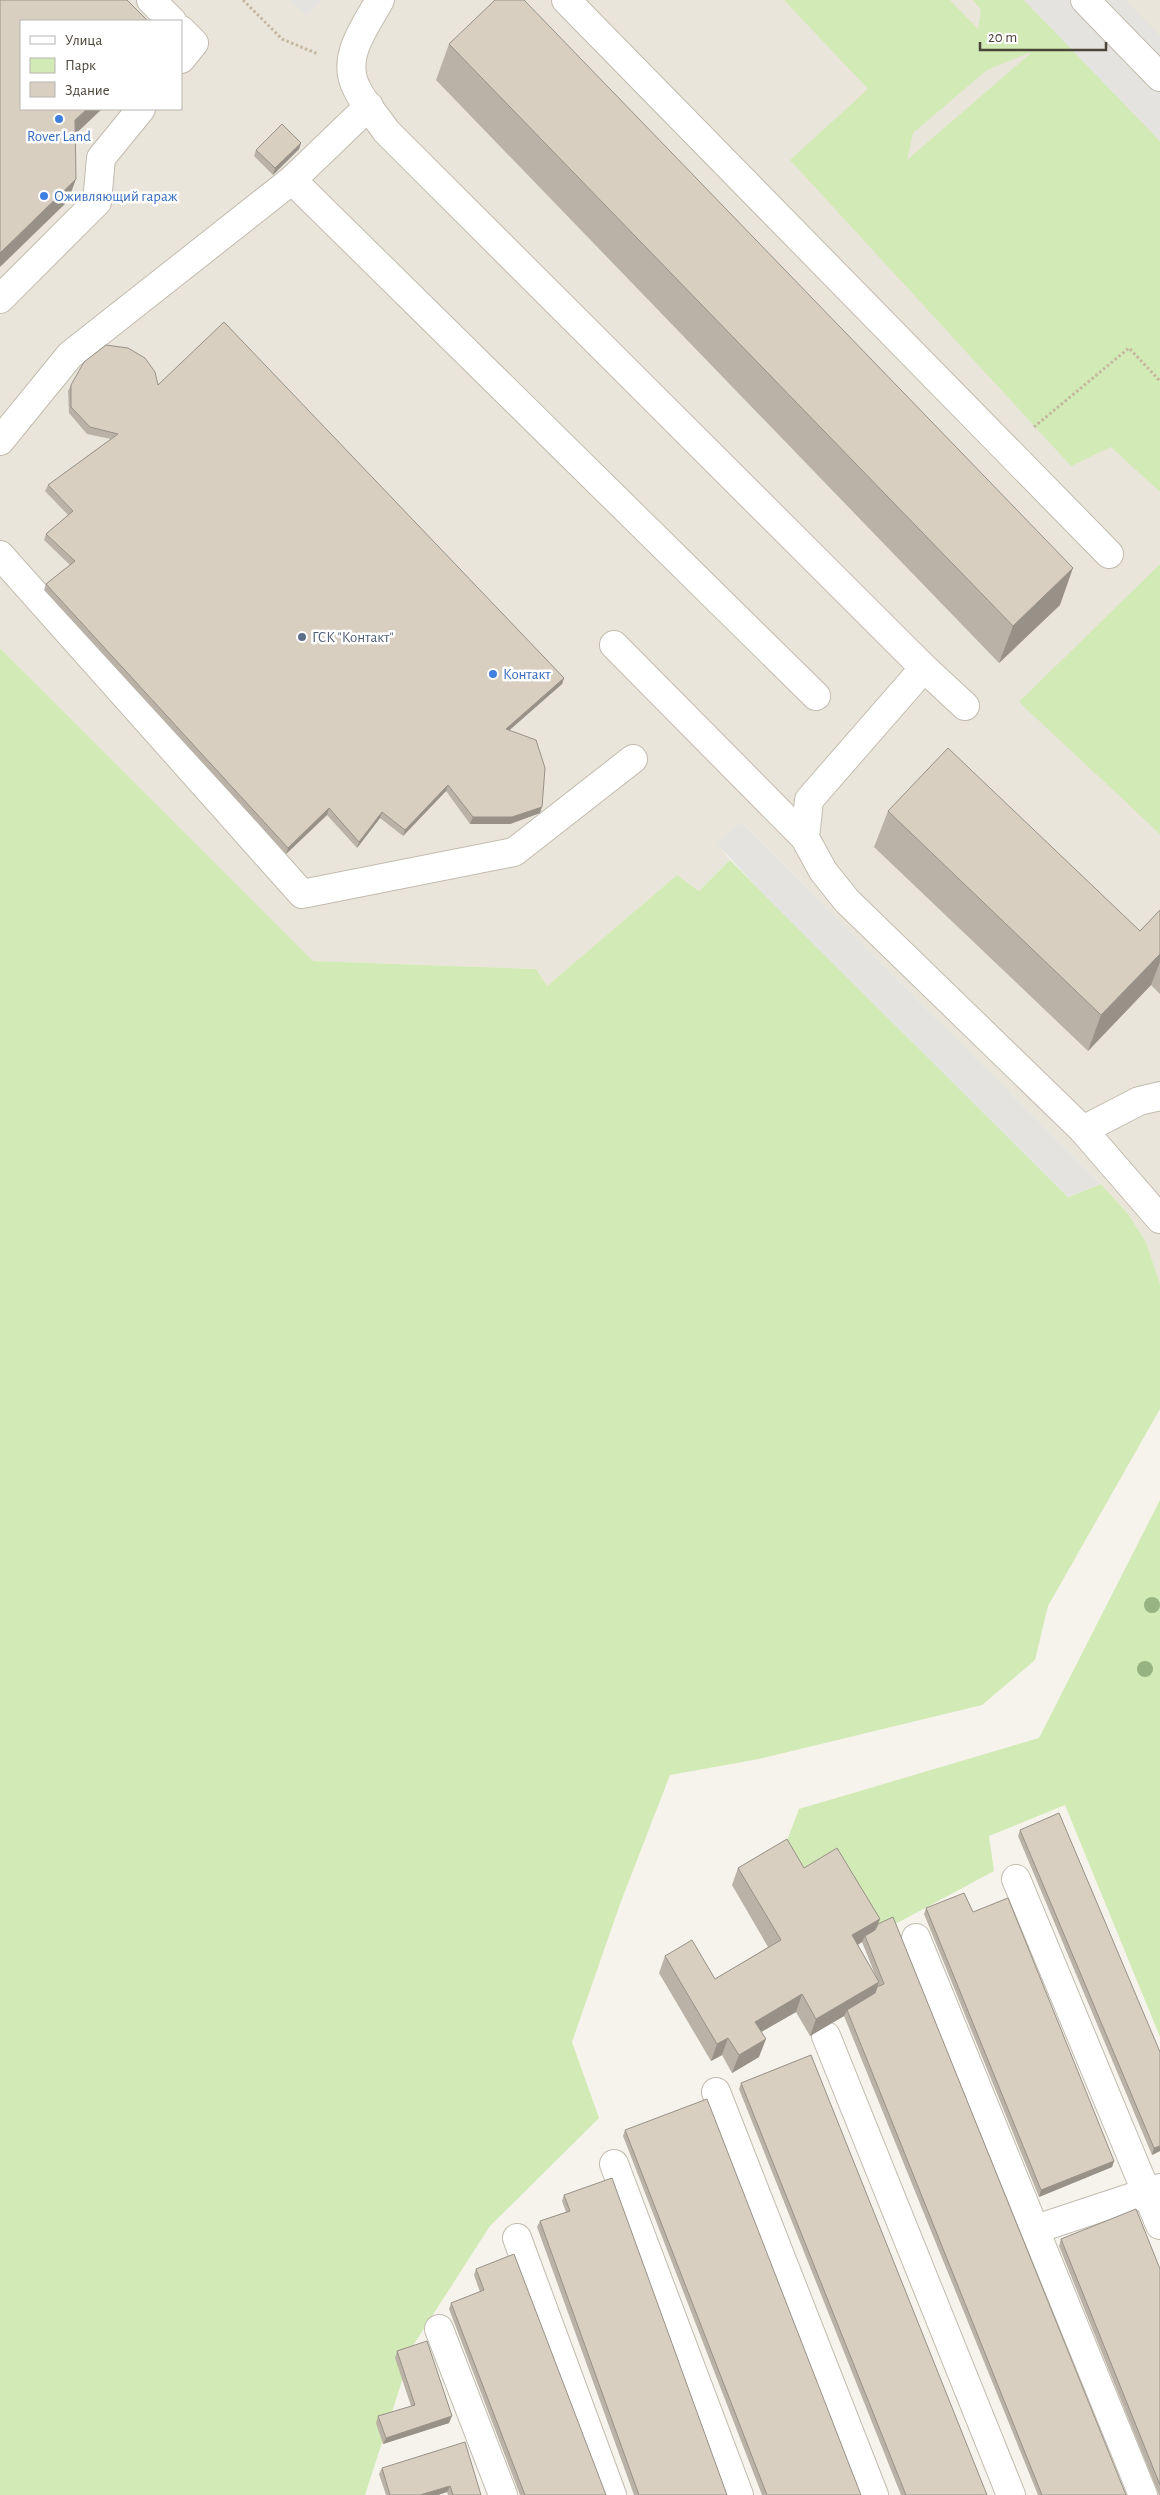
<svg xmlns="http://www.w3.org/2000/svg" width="1160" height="2495" font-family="'Alegreya Sans',sans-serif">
  <rect width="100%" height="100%" fill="#f6f3ec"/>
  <path fill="#eae5da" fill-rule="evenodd" d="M0,0H1160V1284L1146,1242L1128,1214L1101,1184L741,822L717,843L730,860L699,891L677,875L547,986L536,969L312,961L0,648ZM21,21H181V109H21Z"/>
  <g fill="#d2eab5" fill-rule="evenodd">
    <path d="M784,0H950L978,29L981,10L973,0H1024L1160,141V492L1111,447L1071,466L790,160L868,89ZM1031,52V53L907,160L913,133L987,70Z"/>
    <polygon points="1160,564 1160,834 1019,702"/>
    <polygon points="0,648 313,961 536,969 547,986 677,875 699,891 730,860 1068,1197 1101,1184 1128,1214 1146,1242 1160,1284 1160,1409 1048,1606 1035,1660 982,1705 759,1759 670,1775 620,1904 572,2042 599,2118 490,2226 414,2344 365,2495 0,2495"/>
    <polygon points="1160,1500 1160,2037 1065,1805 989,1836 994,1871 873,1936 798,1885 781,1856 799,1809 1039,1738"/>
  </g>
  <g fill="#e5e3e0">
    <polygon points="289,0 323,0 307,16"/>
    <polygon points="1024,0 1125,0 1160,36 1160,141"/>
    <polygon points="741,822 1101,1184 1068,1197 768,899 716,843"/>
  </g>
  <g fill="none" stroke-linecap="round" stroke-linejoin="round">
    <g stroke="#c2bbae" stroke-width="30">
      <g id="minor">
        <polyline points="151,0 172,21"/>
        <path d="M380,0C365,27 340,58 357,89C364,104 377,117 386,131L924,668L809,800L805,838L823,871L847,901L1083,1130L1160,1219"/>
        <polyline points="566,0 1109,554"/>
        <polyline points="1085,0 1160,77"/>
        <polyline points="181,30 194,43 181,59"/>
        <polyline points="292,180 816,696"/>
        <polyline points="0,299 97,202 101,158 141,109"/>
        <polyline points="0,441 70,355 292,180 369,106"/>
        <polyline points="0,555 302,894 514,852 633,759"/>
        <polyline points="614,645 805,838"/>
        <polyline points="924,668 965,706"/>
        <polyline points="1083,1130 1139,1101 1160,1096"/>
        <polyline points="1016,1879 1160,2225"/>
        <polyline points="916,1938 1143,2495"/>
        <polyline points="826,2036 1011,2495"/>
        <polyline points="716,2092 874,2495"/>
        <polyline points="614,2164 739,2495"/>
        <polyline points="1036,2229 1160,2188"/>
        <polyline points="517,2238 612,2495"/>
        <polyline points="439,2329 503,2495"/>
      </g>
    </g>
    <g stroke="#c4b79f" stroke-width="3" stroke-dasharray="2.5 2.5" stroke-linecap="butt">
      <polyline points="243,0 282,39 318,54"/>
      <polyline points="1034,427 1129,348 1160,381"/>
    </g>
    <use href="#minor" stroke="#fff" stroke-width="28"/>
  </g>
  <g fill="#97b381">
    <circle cx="1152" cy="1605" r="8"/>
    <circle cx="1145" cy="1669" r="8"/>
  </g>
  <g fill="#bab2a6" fill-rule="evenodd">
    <polygon points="449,44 1060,605 999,663 436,80"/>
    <polygon points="301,143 299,149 273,175 254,156 256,150"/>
    <polygon points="71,385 158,385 564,678 562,684 509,730 540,813 510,824 470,824 446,791 403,836 380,818 357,848 327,815 286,854 44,590 46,584 70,565 44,540 46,534 68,515 45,491 48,485 111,439 87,434 69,413 68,391"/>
    <polygon points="888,811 1140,931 1160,910 1160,994 1151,985 1088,1051 874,847"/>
    <polygon points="1020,1830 1160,2151 1152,2155 1018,1836"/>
    <path d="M738,1868H804L880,1919L878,1924L1126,2495H1038L844,2016L810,2036L796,2012L761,2032L759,2057L732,2073L722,2055L711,2061L659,1973L665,1956L715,1979L768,1947L732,1885ZM862,1942L876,1977L858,1945Z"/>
    <polygon points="926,1908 973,1912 1114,2161 1112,2167 1039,2197 924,1914"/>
    <polygon points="741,2083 987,2495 901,2495 739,2089"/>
    <polygon points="625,2130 861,2495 762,2495 623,2136"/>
    <polygon points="564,2195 727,2495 634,2495 537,2227 540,2221 566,2212 562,2201"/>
    <polygon points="1061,2239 1160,2269 1160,2495 1159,2495 1059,2246"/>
    <polygon points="476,2269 606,2495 520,2495 449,2309 451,2303 480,2292 474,2275"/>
    <polygon points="397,2351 449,2423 383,2444 376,2423 378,2416 411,2406 395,2358"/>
    <polygon points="382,2468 481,2495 448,2495 447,2492 438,2495 386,2495 379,2474"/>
  </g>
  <g fill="#979187">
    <polygon points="87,109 102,109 67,142 75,120"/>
    <polygon points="301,143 299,149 273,175 275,168"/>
    <polygon points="76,179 68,201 0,267 0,253"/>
    <polygon points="1073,568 1060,605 999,663 1013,626"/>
    <polygon points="564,678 562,684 504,735 506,729"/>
    <polygon points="448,785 446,791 403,836 405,830"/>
    <polygon points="542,807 540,813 510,824 470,824 473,817"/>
    <polygon points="329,808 327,815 286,854 288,848"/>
    <polygon points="382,812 380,818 357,848 359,842"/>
    <polygon points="1160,954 1160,962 1151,985 1088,1051 1101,1015"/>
    <polygon points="880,1919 873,1936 865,1936 862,1942 845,1952 852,1935"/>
    <polygon points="879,1982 873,1999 847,2010 844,2016 810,2036 816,2019"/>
    <polygon points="802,1994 796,2012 749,2039 755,2022"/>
    <polygon points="728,2038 722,2055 711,2061 717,2044"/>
    <polygon points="766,2039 759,2057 732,2073 739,2055"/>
    <polygon points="1160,2146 1160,2151 1152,2155 1154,2148"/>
    <polygon points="1114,2161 1112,2167 1039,2197 1041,2190"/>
    <polygon points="452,2416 449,2423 383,2444 386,2438"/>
    <polygon points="450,2486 447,2492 438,2495 420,2495"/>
  </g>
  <g fill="#d8cfc1" stroke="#979187">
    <polygon points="0,0 127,0 148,21 21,21 21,109 87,109 75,120 76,179 0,253"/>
    <polygon points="495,0 524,0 1073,568 1013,626 449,44"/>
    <polygon points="282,124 301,143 275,168 256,150"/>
    <polygon points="224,322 564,678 506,729 536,740 545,768 542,807 512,817 473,817 448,785 405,830 382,812 359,842 329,808 288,848 46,584 75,561 46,534 73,511 48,485 118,434 90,427 71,407 71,385 84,362 106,345 128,348 145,358 155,372 158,385"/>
    <polygon points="948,748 1140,931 1160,910 1160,954 1101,1015 888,811"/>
    <polygon points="1059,1813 1160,2052 1160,2146 1154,2148 1020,1830"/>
    <polygon points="787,1839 804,1868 837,1848 880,1919 852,1935 879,1982 816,2019 802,1994 755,2022 766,2039 739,2055 728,2038 717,2044 665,1956 692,1940 715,1979 781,1940 738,1868"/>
    <polygon points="964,1893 973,1912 1008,1898 1114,2161 1041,2190 926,1908"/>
    <polygon points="893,1917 1126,2495 1042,2495 847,2010 875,1993 877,1987 884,1984 865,1936 875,1930 878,1924"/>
    <polygon points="811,2055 987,2495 906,2495 741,2083"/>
    <polygon points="707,2099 861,2495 767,2495 625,2130"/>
    <polygon points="612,2178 727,2495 639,2495 540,2221 570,2211 564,2195"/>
    <polygon points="1136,2209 1160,2269 1160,2485 1061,2239"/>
    <polygon points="514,2254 606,2495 525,2495 451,2303 484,2290 476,2269"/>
    <polygon points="427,2341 452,2416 386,2438 378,2416 415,2405 397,2351"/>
    <polygon points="465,2442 481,2495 453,2495 450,2486 420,2495 390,2495 382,2468"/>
  </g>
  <g fill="#3f7fe0" stroke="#fff" stroke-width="2">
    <circle cx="59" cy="119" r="5"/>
    <circle cx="44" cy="196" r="5"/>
    <circle cx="493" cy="674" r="5"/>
  </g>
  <circle fill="#5c6f8a" stroke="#fff" stroke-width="2" cx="302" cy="637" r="5"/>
  <g text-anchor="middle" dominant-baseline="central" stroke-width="5" stroke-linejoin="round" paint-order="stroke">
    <g font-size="15" fill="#366cbe" stroke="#fff" text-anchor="start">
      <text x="59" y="136" text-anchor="middle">Rover Land</text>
      <text x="54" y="196">Оживляющий гараж</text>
      <text x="503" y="674">Контакт</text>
    </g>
    <g font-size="15" fill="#4e5e75" stroke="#fff" text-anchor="start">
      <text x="312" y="637">ГСК "Контакт"</text>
    </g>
  </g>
  <rect x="20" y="20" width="162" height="90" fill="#ffffff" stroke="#b7b4b0"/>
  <rect x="30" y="36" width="25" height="8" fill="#ffffff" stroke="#b7b4b0"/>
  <text x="65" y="45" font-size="15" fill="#4b4439">Улица</text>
  <rect x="30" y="58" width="25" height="15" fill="#d2eab5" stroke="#b7b4b0"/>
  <text x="65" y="70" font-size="15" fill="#4b4439">Парк</text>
  <rect x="30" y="82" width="25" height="15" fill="#d8cfc1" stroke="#b7b4b0"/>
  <text x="65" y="95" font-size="15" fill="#4b4439">Здание</text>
  <path d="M980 42v8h126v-8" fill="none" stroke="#4b4439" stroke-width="2.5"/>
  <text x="988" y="42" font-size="15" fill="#4b4439" stroke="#ffffff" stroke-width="4" paint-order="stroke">20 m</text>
</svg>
